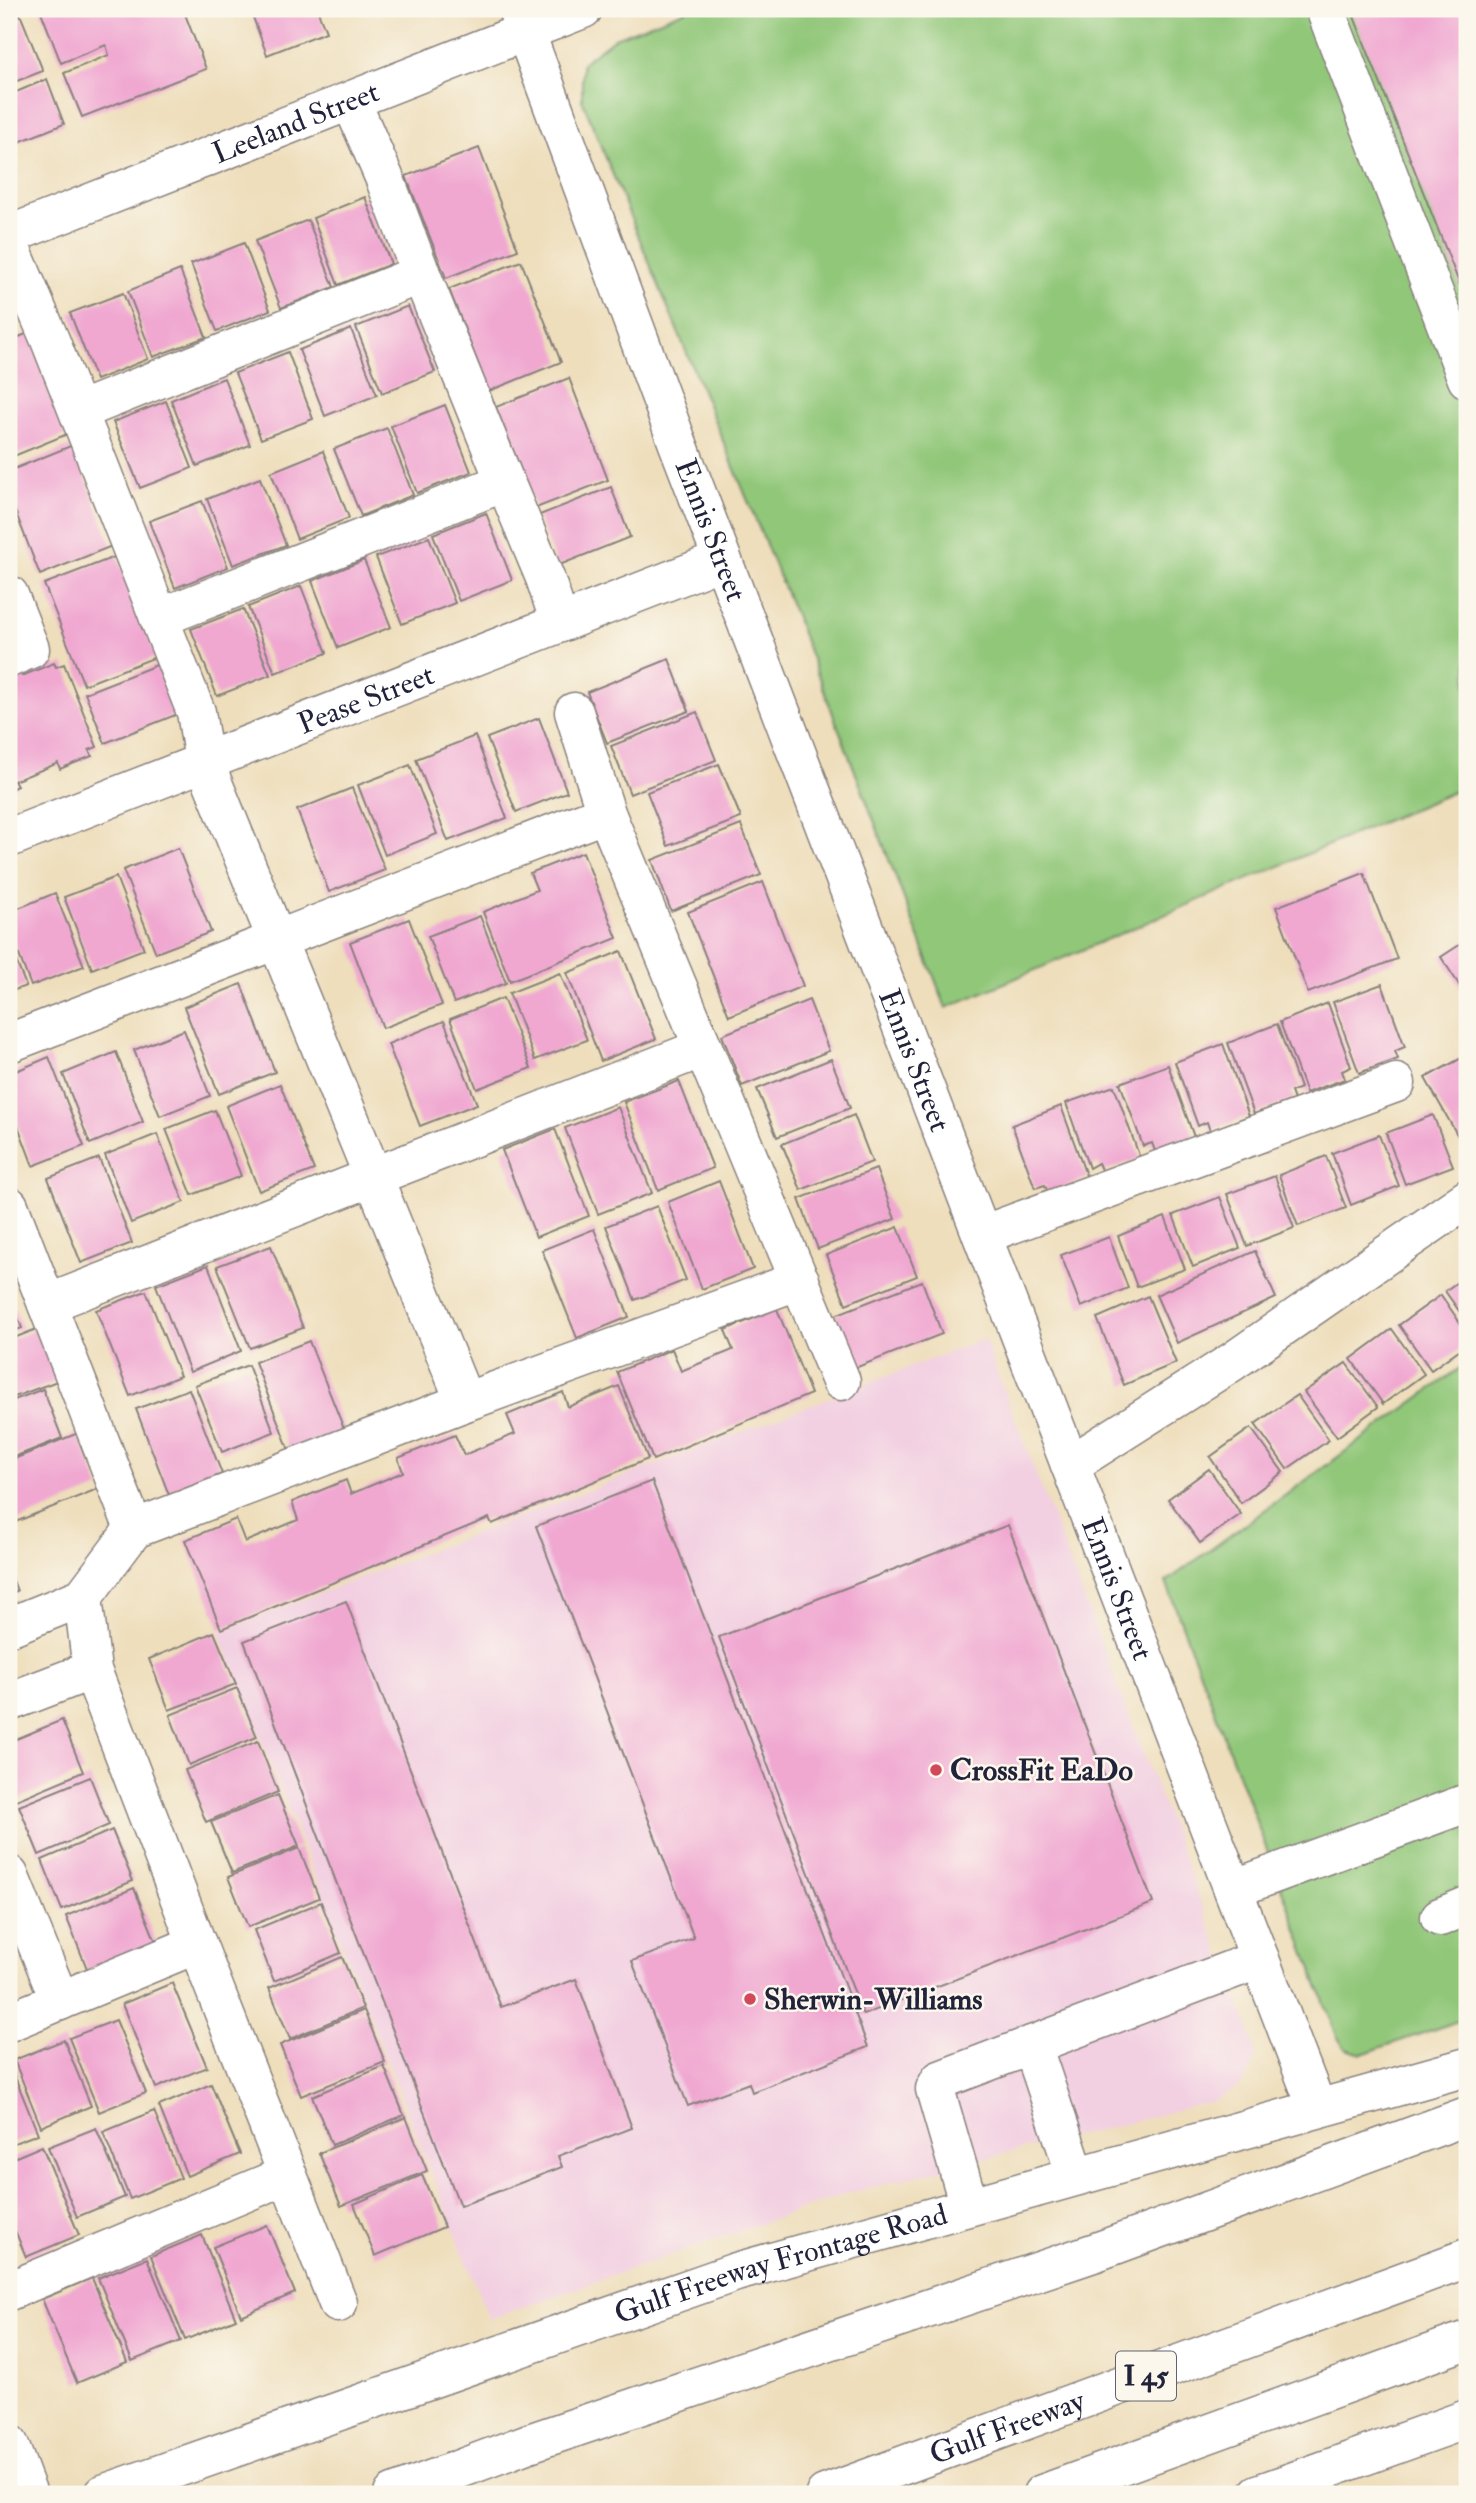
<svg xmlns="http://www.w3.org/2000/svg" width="1476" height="2503" font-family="'IM FELL Double Pica',serif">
  <rect width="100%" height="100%" fill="#fbf7ec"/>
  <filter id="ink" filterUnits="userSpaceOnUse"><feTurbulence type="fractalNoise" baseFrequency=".0143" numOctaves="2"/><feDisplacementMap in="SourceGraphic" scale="14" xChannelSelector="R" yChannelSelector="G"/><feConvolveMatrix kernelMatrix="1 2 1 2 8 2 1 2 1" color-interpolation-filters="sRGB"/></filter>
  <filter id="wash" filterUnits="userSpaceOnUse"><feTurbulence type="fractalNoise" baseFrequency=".00686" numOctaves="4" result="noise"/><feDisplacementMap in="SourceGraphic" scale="28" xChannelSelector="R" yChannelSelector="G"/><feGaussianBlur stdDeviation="1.57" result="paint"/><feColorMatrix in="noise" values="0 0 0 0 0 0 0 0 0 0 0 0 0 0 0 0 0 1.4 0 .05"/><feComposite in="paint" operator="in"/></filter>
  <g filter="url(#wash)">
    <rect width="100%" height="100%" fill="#eedebc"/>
    <polygon fill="#f2cfe1" points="984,1339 1248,2025 1256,2056 1242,2085 1214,2101 845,2194 489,2319 219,1632"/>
    <g fill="#91c779" stroke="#5a745a" stroke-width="2">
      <polygon points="689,9 1467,9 1467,786 946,1008 793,610 582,100 582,63 615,38"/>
      <polygon points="1467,1363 1467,2018 1362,2054 1345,2049 1337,2036 1166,1582"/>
    </g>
    <g id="blocks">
      <g fill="#f0a8d1">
        <polygon points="9,9 18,9 43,71 9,84"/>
        <polygon points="40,9 183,9 206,69 82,117 64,73 109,55 106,45 61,63"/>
        <polygon points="250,9 317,9 326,32 267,55"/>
        <polygon points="1351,9 1467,9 1467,303"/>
        <polygon points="47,79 64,124 9,146 9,95"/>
        <polygon points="479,148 518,250 446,278 406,176"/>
        <polygon points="365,197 391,264 338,285 313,218"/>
        <polygon points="308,220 334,287 281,308 255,241"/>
        <polygon points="244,243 270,310 217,331 191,264"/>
        <polygon points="521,261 561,362 489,391 449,289"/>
        <polygon points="180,270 206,337 153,357 128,291"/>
        <polygon points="123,293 148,359 96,380 70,313"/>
        <polygon points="408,306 435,372 382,393 356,327"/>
        <polygon points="351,329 377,395 325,416 299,350"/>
        <polygon points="31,332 70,433 9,458 9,341"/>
        <polygon points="288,352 313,419 261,439 235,373"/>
        <polygon points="224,378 250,445 197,466 171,400"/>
        <polygon points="569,378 608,480 536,508 496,407"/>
        <polygon points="166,401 192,468 140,488 113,422"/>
        <polygon points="445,405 471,472 417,493 391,426"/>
        <polygon points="387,428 413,495 361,516 334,449"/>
        <polygon points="73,445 112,546 40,575 9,495 9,471"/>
        <polygon points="323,451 349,518 297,539 271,472"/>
        <polygon points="260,478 286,545 233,565 207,499"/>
        <polygon points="611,487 630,537 557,566 537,516"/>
        <polygon points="202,501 228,567 175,588 149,521"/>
        <polygon points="486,513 512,580 459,601 433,534"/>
        <polygon points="429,537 455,603 402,624 376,557"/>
        <polygon points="117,556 156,657 84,685 44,584"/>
        <polygon points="364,560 391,627 338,648 312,581"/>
        <polygon points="301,586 327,653 275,673 248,607"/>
        <polygon points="243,609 270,675 217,696 191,629"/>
        <polygon points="669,659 689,711 607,743 587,692"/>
        <polygon points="54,663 56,667 64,664 97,747 89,750 92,756 60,769 58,763 14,781 17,786 9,790 9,671 21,672 22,676"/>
        <polygon points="159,664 178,714 105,743 85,693"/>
        <polygon points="697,712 716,760 630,794 611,746"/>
        <polygon points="539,718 567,792 516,812 487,738"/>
        <polygon points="475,736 507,818 448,841 416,759"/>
        <polygon points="719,764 741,818 668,846 647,792"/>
        <polygon points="410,765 437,834 385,855 358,785"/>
        <polygon points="352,788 385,870 329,892 297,810"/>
        <polygon points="741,825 761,875 671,911 652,860"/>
        <polygon points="178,848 211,932 156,953 123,870"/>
        <polygon points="583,852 617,938 510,981 483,912 537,890 530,873"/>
        <polygon points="1364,873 1397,959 1308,993 1276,907"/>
        <polygon points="116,877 144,949 92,969 64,897"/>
        <polygon points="763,882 803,986 729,1016 688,912"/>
        <polygon points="55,893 84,966 31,986 9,929 9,912"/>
        <polygon points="480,916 506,983 454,1003 428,936"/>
        <polygon points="409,919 442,1005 383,1028 350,942"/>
        <polygon points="1467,940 1467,997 1441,957"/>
        <polygon points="9,943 26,986 9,992"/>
        <polygon points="621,951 656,1039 601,1061 567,973"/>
        <polygon points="560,973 587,1040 535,1060 509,993"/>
        <polygon points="241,984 275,1072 219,1094 184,1007"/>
        <polygon points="1382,984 1405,1047 1395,1051 1398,1059 1359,1073 1333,1002"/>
        <polygon points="503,998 531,1068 477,1089 450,1019"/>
        <polygon points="809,1000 829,1051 742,1086 722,1035"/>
        <polygon points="1328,1003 1351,1067 1342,1071 1345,1079 1306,1093 1280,1022"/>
        <polygon points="444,1021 477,1104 420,1126 388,1044"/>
        <polygon points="1277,1024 1300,1088 1291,1092 1294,1100 1254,1114 1228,1043"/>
        <polygon points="184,1030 210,1096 160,1116 134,1050"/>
        <polygon points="1223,1044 1249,1116 1210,1131 1207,1122 1198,1126 1175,1062"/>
        <polygon points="116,1052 143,1122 90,1144 63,1074"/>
        <polygon points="1467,1055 1467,1142 1463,1145 1425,1078"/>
        <polygon points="49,1057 84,1146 33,1166 9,1102 9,1074"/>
        <polygon points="831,1059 850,1108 777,1137 757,1089"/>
        <polygon points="1168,1065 1194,1137 1155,1151 1152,1143 1143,1146 1120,1083"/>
        <polygon points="679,1081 713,1168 658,1190 624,1102"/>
        <polygon points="280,1084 314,1170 259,1191 226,1106"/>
        <polygon points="1114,1086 1140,1158 1102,1172 1098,1163 1089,1168 1066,1103"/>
        <polygon points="1061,1106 1087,1178 1048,1193 1045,1185 1035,1188 1012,1125"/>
        <polygon points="618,1107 652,1193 598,1214 565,1128"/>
        <polygon points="215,1110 241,1176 192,1195 166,1129"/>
        <polygon points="854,1115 872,1162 801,1190 782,1144"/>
        <polygon points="1433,1115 1453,1166 1405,1184 1386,1133"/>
        <polygon points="555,1129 589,1216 536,1237 502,1150"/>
        <polygon points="157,1134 184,1202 131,1223 105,1155"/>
        <polygon points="1379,1135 1399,1186 1351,1205 1332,1153"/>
        <polygon points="1326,1156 1346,1208 1298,1226 1279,1175"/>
        <polygon points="99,1158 132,1243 81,1263 48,1178"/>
        <polygon points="876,1169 895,1219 818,1249 799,1199"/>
        <polygon points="1275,1176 1294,1228 1247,1246 1227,1194"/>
        <polygon points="719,1181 753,1269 702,1289 668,1202"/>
        <polygon points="1220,1197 1240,1248 1193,1267 1173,1215"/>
        <polygon points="657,1206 686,1280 635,1300 606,1226"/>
        <polygon points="1165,1217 1185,1269 1137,1287 1118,1236"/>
        <polygon points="898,1227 917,1276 846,1304 826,1255"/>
        <polygon points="594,1229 629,1317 577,1338 542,1250"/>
        <polygon points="1109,1237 1128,1288 1081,1307 1061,1255"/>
        <polygon points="271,1246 303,1328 250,1348 217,1266"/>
        <polygon points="1255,1251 1276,1298 1177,1343 1156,1295"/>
        <polygon points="208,1265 241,1351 190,1372 156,1285"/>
        <polygon points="1467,1275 1467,1322 1445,1291"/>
        <polygon points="922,1281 942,1334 855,1368 835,1315"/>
        <polygon points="146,1291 180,1376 130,1396 96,1310"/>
        <polygon points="9,1295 22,1328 9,1333"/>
        <polygon points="1441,1295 1467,1333 1467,1344 1431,1370 1399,1325"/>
        <polygon points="1148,1296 1176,1363 1124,1385 1097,1318"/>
        <polygon points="777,1309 811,1394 653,1460 617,1372 672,1349 681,1371 733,1350 725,1330"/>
        <polygon points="39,1328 60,1380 9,1399 9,1340"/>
        <polygon points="1392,1329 1424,1374 1383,1404 1351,1359"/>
        <polygon points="309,1341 344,1429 289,1450 255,1362"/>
        <polygon points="1346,1363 1378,1407 1337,1437 1304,1392"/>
        <polygon points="248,1365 274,1432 222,1452 195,1385"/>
        <polygon points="619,1386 648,1459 492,1524 489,1518 221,1629 185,1540 236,1519 245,1542 298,1520 292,1502 346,1480 351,1494 403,1472 398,1458 455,1435 464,1455 515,1434 507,1415 563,1392 568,1407"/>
        <polygon points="43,1389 62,1438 9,1459 9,1402"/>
        <polygon points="189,1389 222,1474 169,1495 136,1409"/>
        <polygon points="1297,1395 1329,1440 1287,1469 1255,1424"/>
        <polygon points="1251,1428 1283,1472 1241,1503 1210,1457"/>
        <polygon points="78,1433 100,1488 13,1523 9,1513 9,1461"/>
        <polygon points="1209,1469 1241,1514 1200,1543 1168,1499"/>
        <polygon points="652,1481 868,2047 752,2092 749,2083 688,2106 632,1961 694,1938 536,1526"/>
        <polygon points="1008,1525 1153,1903 863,2015 719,1637"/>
        <polygon points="9,1570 17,1591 9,1594"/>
        <polygon points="346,1601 501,2007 576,1979 632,2128 558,2156 562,2167 460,2206 244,1641"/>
        <polygon points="214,1632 236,1684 169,1710 149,1659"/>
        <polygon points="237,1688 257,1737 189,1765 170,1715"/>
        <polygon points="62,1720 83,1772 14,1801 9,1790 9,1742"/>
        <polygon points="258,1741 278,1792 206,1822 185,1770"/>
        <polygon points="90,1777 109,1825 39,1855 19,1806"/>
        <polygon points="278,1795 299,1846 232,1873 211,1822"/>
        <polygon points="112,1830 133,1881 62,1910 42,1860"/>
        <polygon points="299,1848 319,1898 248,1927 228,1877"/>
        <polygon points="134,1888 156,1942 88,1971 66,1916"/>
        <polygon points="321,1902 341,1953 274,1981 254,1930"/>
        <polygon points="342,1957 363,2008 290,2039 269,1988"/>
        <polygon points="172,1983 207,2067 156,2088 122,2004"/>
        <polygon points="364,2010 385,2062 301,2096 280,2045"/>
        <polygon points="116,2020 146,2093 99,2112 69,2038"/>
        <polygon points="64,2040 91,2106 41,2127 14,2060"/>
        <polygon points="9,2062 38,2134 9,2145"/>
        <polygon points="384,2066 404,2115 332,2145 312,2096"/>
        <polygon points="211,2084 240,2154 187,2176 159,2106"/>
        <polygon points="154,2111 181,2178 130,2199 103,2132"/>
        <polygon points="406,2117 427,2171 341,2206 319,2153"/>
        <polygon points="96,2128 125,2197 77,2217 48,2147"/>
        <polygon points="42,2146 79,2235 26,2257 9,2216 9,2160"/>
        <polygon points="422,2175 444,2227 375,2256 354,2204"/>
        <polygon points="267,2225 295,2293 241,2316 213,2247"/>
        <polygon points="202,2235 236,2319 185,2340 151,2256"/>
        <polygon points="147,2258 181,2341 132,2361 98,2278"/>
        <polygon points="92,2278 127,2362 77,2383 42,2299"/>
      </g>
    </g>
  </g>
  <g filter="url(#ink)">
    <use href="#blocks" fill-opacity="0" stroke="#88807c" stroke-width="2"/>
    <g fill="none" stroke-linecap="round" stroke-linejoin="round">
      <g stroke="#88807c" stroke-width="41">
        <g id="minor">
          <path id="s1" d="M517,9L678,444L1317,2108"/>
          <polyline points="1325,9 1467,379"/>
          <polyline points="351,101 384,177 421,274"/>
          <polyline points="9,244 50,340 196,712 204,761 465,1402"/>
          <polyline points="79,411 421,274 505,482"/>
          <polyline points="9,595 30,649 9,658"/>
          <polyline points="159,618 505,482 545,578 560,623"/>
          <polyline points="574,712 606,813 841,1381"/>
          <path id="s2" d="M9,838L722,560"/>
          <polyline points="9,1043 606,813"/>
          <polyline points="9,1206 134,1529"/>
          <polyline points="982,1235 1396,1083"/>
          <polyline points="47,1304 703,1048"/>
          <polyline points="1070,1465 1232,1362 1467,1199"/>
          <polyline points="83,1597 92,1670 197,1944"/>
          <polyline points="9,1627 83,1597 134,1529 465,1402 800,1280"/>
          <polyline points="9,1702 92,1670"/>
          <polyline points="9,1875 60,2001"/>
          <polyline points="1233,1889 1467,1803"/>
          <polyline points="1440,1917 1467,1906"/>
          <polyline points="9,2022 197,1944 338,2303"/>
          <polyline points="1032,2045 1260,1959"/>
          <polyline points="969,2206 935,2089 940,2080 1032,2045 1076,2176"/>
          <polyline points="9,2291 287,2175"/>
          <polyline points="9,2444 28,2494"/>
        </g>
      </g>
      <g stroke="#88807c" stroke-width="41">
        <g id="major">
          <path id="s3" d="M9,235L583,9"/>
          <path id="s4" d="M103,2494L736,2272L1467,2067"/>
        </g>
      </g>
      <g stroke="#88807c" stroke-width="41">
        <g id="highway">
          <polyline points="393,2494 529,2443 1096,2252 1467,2116"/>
          <path id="s5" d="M825,2494L1467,2258"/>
          <polyline points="1042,2494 1467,2340"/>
          <polyline points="1258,2494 1467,2419"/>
        </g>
      </g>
      <use href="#minor" stroke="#fff" stroke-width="38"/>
      <use href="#major" stroke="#fff" stroke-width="38"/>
      <use href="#highway" stroke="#fff" stroke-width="38"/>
    </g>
  </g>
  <g fill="#d1495b" stroke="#fbf7ec" stroke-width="2.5">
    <circle cx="936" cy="1770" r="7"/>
    <circle cx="750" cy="1999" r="7"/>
  </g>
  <g text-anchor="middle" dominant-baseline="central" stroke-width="5" stroke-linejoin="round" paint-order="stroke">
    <rect fill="#fbf7ec" stroke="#636270" stroke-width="2" x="1116" y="2351.5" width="60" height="49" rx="5"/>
    <g font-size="28" font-weight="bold" fill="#22223b">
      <text x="1146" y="2376">I 45</text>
    </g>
    <g font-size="30" fill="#22223b" stroke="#fbf7ec">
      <text stroke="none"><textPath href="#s3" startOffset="308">Leeland Street</textPath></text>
      <text stroke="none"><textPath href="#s1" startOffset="556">Ennis Street</textPath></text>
      <text stroke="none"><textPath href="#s2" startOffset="383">Pease Street</textPath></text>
      <text stroke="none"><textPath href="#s1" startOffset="1124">Ennis Street</textPath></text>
      <text stroke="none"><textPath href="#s1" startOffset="1690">Ennis Street</textPath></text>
      <text stroke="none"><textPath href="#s4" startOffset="716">Gulf Freeway Frontage Road</textPath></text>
      <text stroke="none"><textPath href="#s5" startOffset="194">Gulf Freeway</textPath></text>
    </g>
    <g font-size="30" font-weight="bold" fill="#22223b" stroke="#fbf7ec" text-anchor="start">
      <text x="950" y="1770">CrossFit EaDo</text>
      <text x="764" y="1999">Sherwin-Williams</text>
    </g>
  </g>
  <rect width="1476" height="2503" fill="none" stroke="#fbf7ec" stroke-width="35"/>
</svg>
